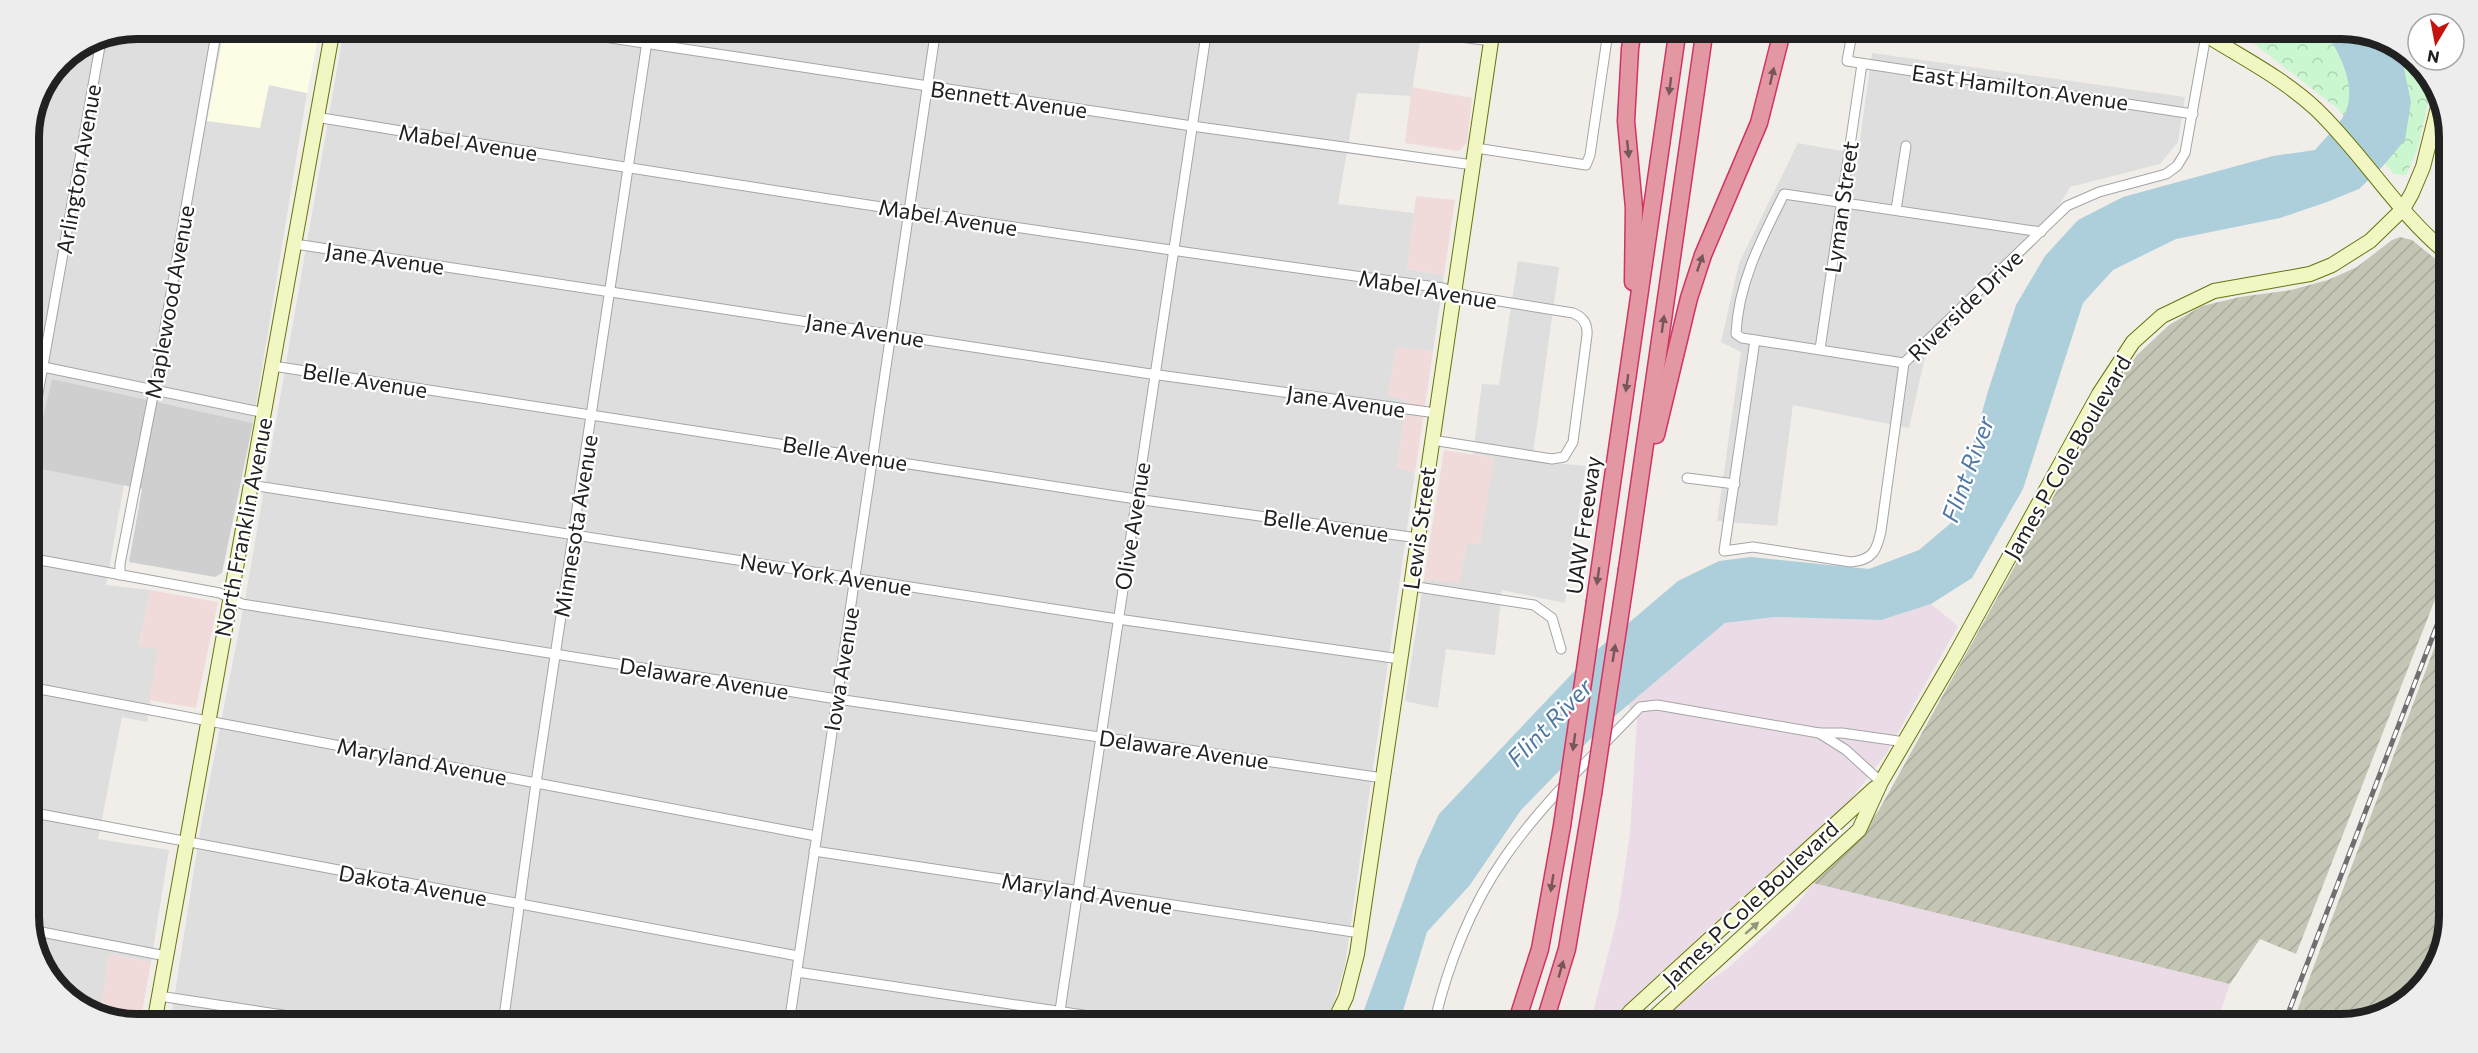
<svg xmlns="http://www.w3.org/2000/svg" width="2478" height="1053" font-family="Commissioner,sans-serif">
  <defs>
    <pattern id="construction-furrows" width="10" height="10" patternUnits="userSpaceOnUse" patternTransform="scale(1.5)"><rect width="10" height="10" fill="#c5c5b5"/><path d="M-1 1l2-2M0 10L10 0M9 11l2-2" fill="none" stroke="#a9a99b"/></pattern>
    <pattern id="park-crowns" width="20" height="18" patternUnits="userSpaceOnUse" patternTransform="scale(1.5)"><rect width="20" height="18" fill="#caf7cf"/><path d="M2 6a3 3 0 1 1 6 0M12 15a3 3 0 1 1 6 0" fill="none" stroke="#add3b1"/></pattern>
  </defs>
  <rect width="100%" height="100%" fill="#f1eee9"/>
  <g fill="#dfdede">
    <polygon points="137,29 224,29 208,121 269,85 307,93 253,423 52,379 31,467 124,485 106,585 150,590 139,645 158,649 147,722 122,717 98,839 169,850 151,962 109,954 101,1011 90,1010 89,1012 51,982 29,924 29,130 60,60 95,37"/>
    <polygon points="344,29 1422,29 1411,96 1357,93 1338,204 1414,213 1407,269 1444,275 1433,351 1396,347 1388,396 1406,400 1397,468 1415,473 1345,965 1334,1003 1323,1024 210,1024 211,1021 172,1012 201,825 246,594"/>
    <polygon points="1872,53 2185,97 2178,142 2160,164 2070,187 2036,244 1925,357 1909,428 1793,405 1777,526 1717,521 1741,352 1721,342 1739,263 1798,143 1858,154"/>
    <polygon points="1518,261 1559,267 1532,461 1586,466 1565,603 1502,590 1495,655 1446,649 1438,708 1405,701 1424,579 1459,583 1467,543 1480,544 1493,458 1473,454 1482,384 1499,385"/>
  </g>
  <g fill="#f0dbda">
    <polygon points="1412,87 1472,98 1467,143 1459,151 1405,143"/>
    <polygon points="1416,196 1455,200 1444,275 1407,269"/>
    <polygon points="1396,347 1433,351 1415,473 1397,468 1406,400 1388,396"/>
    <polygon points="1444,450 1494,458 1480,544 1467,543 1459,583 1424,579"/>
    <polygon points="150,590 218,602 196,708 149,700 158,649 139,646"/>
    <polygon points="109,954 151,962 140,1024 95,1016 89,1012 89,1009 101,1011"/>
  </g>
  <g fill="#eadbe6">
    <polygon points="2449,167 2449,229 2435,216"/>
    <polygon points="1931,604 1958,626 1886,754 1845,807 1628,1006 1612,1024 1590,1024 1618,915 1630,833 1637,720 1628,705 1725,623 1775,617 1881,620"/>
    <polygon points="1813,883 2230,984 2216,1024 1656,1024 1691,993 1728,968 1795,907"/>
  </g>
  <polygon fill="#fdfde6" points="224,29 320,29 307,93 269,85 260,128 207,121"/>
  <polygon fill="#cfcfcf" points="52,379 253,423 222,573 215,577 129,562 142,489 31,467"/>
  <g fill="url(#construction-furrows)">
    <polygon points="2400,237 2412,240 2449,270 2449,564 2296,954 2260,939 2230,984 1813,883 1850,849 1879,810 2118,381 2137,355 2169,325 2202,306 2240,297 2291,290 2328,280 2357,267 2392,240"/>
    <polygon points="2449,609 2449,916 2441,958 2402,1006 2342,1024 2292,1024"/>
  </g>
  <polygon fill="url(#park-crowns)" points="2235,29 2341,29 2383,37 2427,71 2432,84 2418,148 2406,175 2394,174 2337,108"/>
  <path fill="#adcfdb" d="M2324,29C2354,29 2376,32 2400,50L2411,102L2405,140L2383,166L2359,189L2327,202L2280,218L2176,239L2113,270L2083,303L2023,489L1972,578L1931,604L1881,620L1775,617L1725,623L1603,726L1521,810L1470,885L1427,932L1399,1024H1359L1418,860L1439,814L1585,660L1678,581L1719,561L1751,557L1869,569L1919,550L1951,523L1988,391L2016,305L2045,256L2078,220L2123,197L2273,156L2315,150C2324,139 2335,129 2343,117C2360,88 2339,53 2324,29Z"/>
  <g fill="none" stroke-linecap="round" stroke-linejoin="round">
    <g stroke="#a5a5a5" stroke-width="11">
      <g id="street">
        <polyline points="545,28 1192,126 1473,165"/>
        <polyline points="1389,28 1492,41"/>
        <polyline points="1853,28 1847,61 2193,114"/>
        <path d="M316,117C691,179 1066,237 1443,288L1468,296L1573,313C1583,317 1588,324 1587,335L1573,442L1564,457L1552,459L1432,440"/>
        <polyline points="1476,148 1586,165 1590,155 1608,32 1604,28"/>
        <polyline points="1896,210 1906,146"/>
        <polyline points="295,244 1144,373 1436,413"/>
        <path d="M1755,340L1724,551L1753,547L1851,562C1873,560 1877,550 1881,531L1904,363L2067,206L2099,192L2166,174L2177,166L2185,153L2206,35"/>
        <polyline points="1820,349 1862,64"/>
        <path d="M1904,363L1755,340L1742,338L1736,334C1738,283 1762,238 1784,194L2041,232"/>
        <polyline points="29,364 265,413"/>
        <polyline points="273,366 1136,499 1418,538"/>
        <polyline points="29,444 102,35"/>
        <polyline points="1687,478 1735,484"/>
        <polyline points="251,485 1118,619 1400,659"/>
        <polyline points="29,558 220,593 242,604 837,699 1383,778"/>
        <polyline points="120,575 120,564 154,391 217,28"/>
        <polyline points="1411,586 1534,605 1552,618 1561,649"/>
        <polyline points="29,687 816,836"/>
        <polyline points="1819,733 1842,733 1905,742"/>
        <polyline points="29,812 798,956"/>
        <polyline points="814,851 1360,933"/>
        <polyline points="31,930 166,956"/>
        <polyline points="797,972 1143,1024"/>
        <polyline points="159,996 342,1024"/>
        <polyline points="503,1024 536,783 649,28"/>
        <polyline points="789,1024 936,28"/>
        <polyline points="1058,1024 1207,28"/>
        <path d="M1434,1024C1447,967 1471,905 1505,857C1543,802 1594,755 1640,707L1657,705L1819,733L1846,750L1881,782"/>
      </g>
    </g>
    <g stroke="#66740d" stroke-width="16">
      <g id="secondary">
        <polyline points="2164,28 2178,34 2206,35"/>
        <path d="M2201,28L2206,35C2243,58 2284,79 2316,109C2364,155 2397,213 2449,255"/>
        <polyline points="154,1024 333,28"/>
        <polyline points="1333,1024 1346,997 1357,954 1493,28"/>
        <polyline points="1620,1024 1630,1012 1875,788"/>
        <polyline points="1647,1024 1859,830 1881,782 1953,659 2099,394 2133,342 2162,316 2214,291 2310,274 2332,265 2370,241 2403,209 2412,193 2423,167 2439,103"/>
      </g>
    </g>
    <g stroke="#d03465" stroke-width="19">
      <g id="highway">
        <polyline points="1633,282 1634,208 1626,121 1630,49 1633,28"/>
        <polyline points="1656,435 1689,298 1703,255 1759,123 1783,28"/>
        <polyline points="1627,569 1705,28"/>
        <polyline points="1595,601 1678,28"/>
        <polyline points="1516,1024 1540,949 1562,826"/>
        <polyline points="1544,1024 1567,949 1593,794"/>
      </g>
    </g>
    <use href="#street" stroke="#fff" stroke-width="9"/>
    <use href="#secondary" stroke="#f2f6c2" stroke-width="14"/>
    <use href="#highway" stroke="#e297a2" stroke-width="16"/>
    <g stroke="#6f6f6f" stroke-width="5">
      <polyline id="rail" points="2284,1024 2449,594"/>
    </g>
    <use href="#rail" stroke="#fff" stroke-width="3" stroke-dasharray="9" stroke-linecap="butt"/>
    <g stroke="#d03465" stroke-width="19" stroke-linecap="butt">
      <g id="highway-bridge">
        <polyline points="1593,794 1627,569"/>
        <polyline points="1562,826 1595,601"/>
      </g>
    </g>
    <use href="#highway-bridge" stroke="#e297a2" stroke-width="16"/>
  </g>
  <defs><path id="oneway-solid" d="M-6-.8H1V-3.2L6.5 0L1 3.2V.8H-6Z" transform="scale(1.5)"/></defs>
  <g fill="#78565b">
    <use href="#oneway-solid" transform="translate(1772 76) rotate(-77)"/>
    <use href="#oneway-solid" transform="translate(1670 86) rotate(97)"/>
    <use href="#oneway-solid" transform="translate(1628 149) rotate(84)"/>
    <use href="#oneway-solid" transform="translate(1700 263) rotate(-71)"/>
    <use href="#oneway-solid" transform="translate(1663 324) rotate(-82)"/>
    <use href="#oneway-solid" transform="translate(1627 383) rotate(98)"/>
    <use href="#oneway-solid" transform="translate(1598 576) rotate(98)"/>
    <use href="#oneway-solid" transform="translate(1614 653) rotate(-81)"/>
    <use href="#oneway-solid" transform="translate(1574 742) rotate(98)"/>
    <use href="#oneway-solid" transform="translate(1552 883) rotate(99)"/>
    <use href="#oneway-solid" transform="translate(1561 969) rotate(-74)"/>
  </g>
  <use fill="#94967a" href="#oneway-solid" transform="translate(1752 928) rotate(-41)"/>
  <g text-anchor="middle" dominant-baseline="central" stroke-width="4.5" stroke-linejoin="round" paint-order="stroke">
    <g font-size="22" fill="#212121" stroke="#fff">
      <text transform="translate(2020 87) rotate(8)">East Hamilton Avenue</text>
      <text transform="translate(1009 99) rotate(8)">Bennett Avenue</text>
      <text transform="translate(468 142) rotate(9)">Mabel Avenue</text>
      <text transform="translate(78 169) rotate(-80)">Arlington Avenue</text>
      <text transform="translate(1841 207) rotate(-82)">Lyman Street</text>
      <text transform="translate(948 217) rotate(9)">Mabel Avenue</text>
      <text transform="translate(385 258) rotate(8)">Jane Avenue</text>
      <text transform="translate(1428 289) rotate(10)">Mabel Avenue</text>
      <text transform="translate(169 302) rotate(-80)">Maplewood Avenue</text>
      <text transform="translate(1965 305) rotate(-44)">Riverside Drive</text>
      <text transform="translate(865 330) rotate(9)">Jane Avenue</text>
      <text transform="translate(365 380) rotate(9)">Belle Avenue</text>
      <text transform="translate(1346 401) rotate(8)">Jane Avenue</text>
      <text transform="translate(845 453) rotate(9)">Belle Avenue</text>
      <text transform="translate(2067 457) rotate(-60)">James P Cole Boulevard</text>
      <text transform="translate(1326 525) rotate(8)">Belle Avenue</text>
      <text transform="translate(1583 525) rotate(-82)">UAW Freeway</text>
      <text transform="translate(575 526) rotate(-81)">Minnesota Avenue</text>
      <text transform="translate(1132 526) rotate(-81)">Olive Avenue</text>
      <text transform="translate(243 527) rotate(-79)">North Franklin Avenue</text>
      <text transform="translate(1419 528) rotate(-82)">Lewis Street</text>
      <text transform="translate(826 574) rotate(9)">New York Avenue</text>
      <text transform="translate(841 669) rotate(-81)">Iowa Avenue</text>
      <text transform="translate(704 678) rotate(9)">Delaware Avenue</text>
      <text transform="translate(1184 749) rotate(8)">Delaware Avenue</text>
      <text transform="translate(422 761) rotate(11)">Maryland Avenue</text>
      <text transform="translate(413 885) rotate(10)">Dakota Avenue</text>
      <text transform="translate(1087 893) rotate(9)">Maryland Avenue</text>
      <text transform="translate(1750 903) rotate(-43)">James P Cole Boulevard</text>
    </g>
    <g font-size="24" font-style="italic" fill="#5078a4" stroke="#fff">
      <text transform="translate(1967 469) rotate(-70)">Flint River</text>
      <text transform="translate(1549 722) rotate(-46)">Flint River</text>
    </g>
  </g>
  <path d="M0 0H2478V1053H0ZM137 39H2341A98 98 0 0 1 2439 137V916A98 98 0 0 1 2341 1014H137A98 98 0 0 1 39 916V137A98 98 0 0 1 137 39Z" fill="#ededed" fill-rule="evenodd"/>
  <path fill="none" stroke="#212121" stroke-width="8" d="M137 39H2341A98 98 0 0 1 2439 137V916A98 98 0 0 1 2341 1014H137A98 98 0 0 1 39 916V137A98 98 0 0 1 137 39Z"/>
  <g transform="translate(2436 42) rotate(190)"><circle r="28" fill="#ffffff" stroke="#a6a6a6" stroke-width="1.5"/>
  <path d="M0-4.5L10 22L0 15L-10 22Z" fill="#c5130e"/>
  <text y="-9" font-size="16" font-weight="bold" text-anchor="middle" fill="#212121">N</text>
  </g>
</svg>
